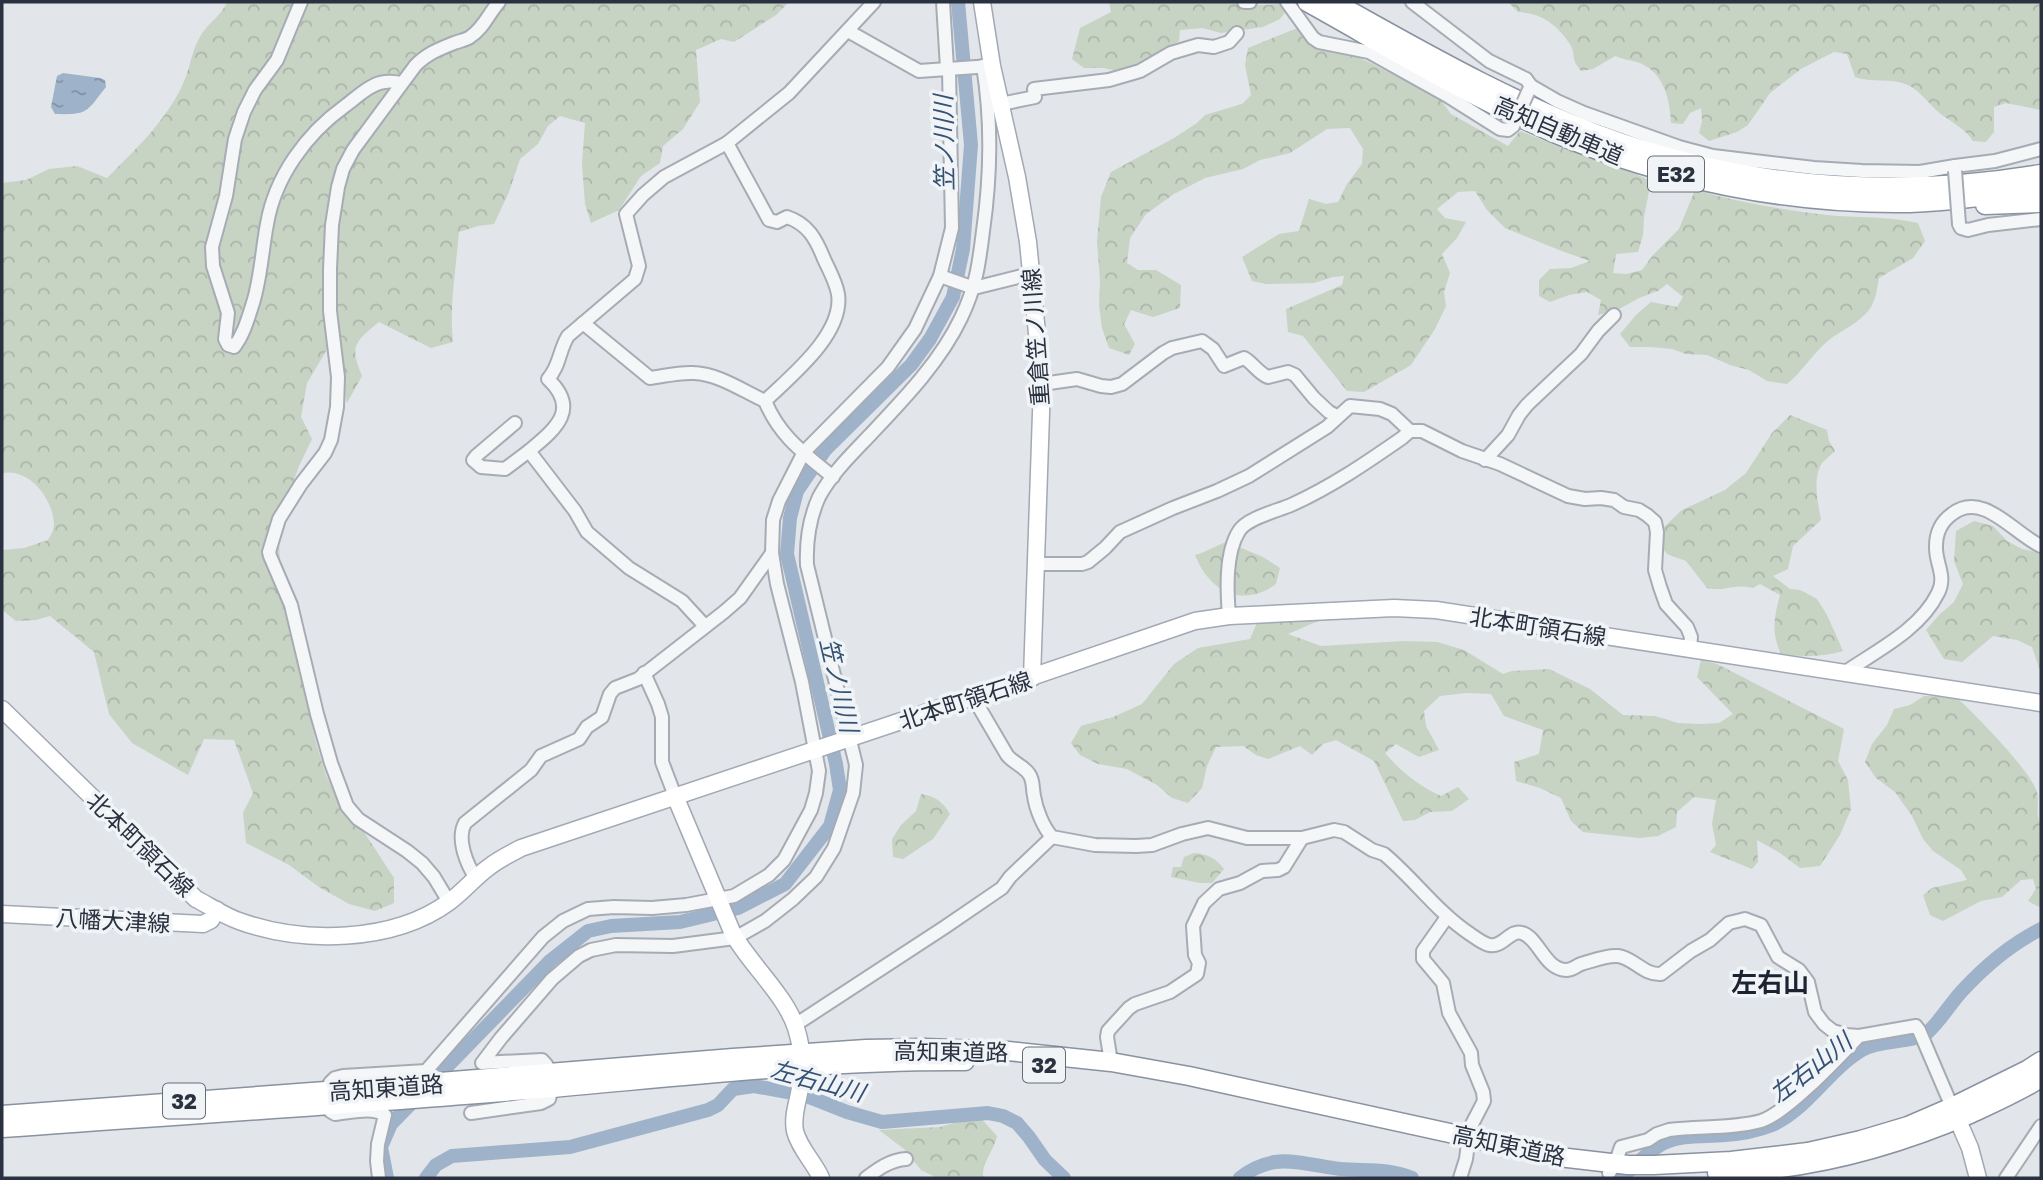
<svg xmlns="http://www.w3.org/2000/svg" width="2043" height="1180" font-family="'Golos Text','Noto Sans JP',sans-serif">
  <defs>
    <pattern id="forest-crowns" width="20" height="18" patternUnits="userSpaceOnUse" patternTransform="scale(1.75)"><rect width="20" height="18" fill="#c7d3c3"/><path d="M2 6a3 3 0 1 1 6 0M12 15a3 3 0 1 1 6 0" fill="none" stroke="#abb6a9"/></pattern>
    <pattern id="water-ripples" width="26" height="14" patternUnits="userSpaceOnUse" patternTransform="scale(1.75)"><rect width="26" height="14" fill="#9eb2c9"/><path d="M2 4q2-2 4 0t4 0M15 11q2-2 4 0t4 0" fill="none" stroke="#8191a5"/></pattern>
  </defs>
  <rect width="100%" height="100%" fill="#e2e5ea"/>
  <g fill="url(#forest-crowns)">
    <path d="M227,2H789L776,15L734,42L721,39L696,50L700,102L683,129L663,146L660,163L641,176L619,210L591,223L585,204L582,164L585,123L560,116L548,126L538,144L520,159L509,192L494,224L478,226L459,232C456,269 449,306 453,342L431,348L379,322C355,342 349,345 362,376L347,403L342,382L344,359L328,348L307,383L301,417L312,439L299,466L285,505L279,536L280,570L316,743L326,775L342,810L362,829L394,878V903L375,911L349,904L319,887L289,865L246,843L243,813L253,793L234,740L204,739L188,775L132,743L109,714L94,652L50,616L36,620L16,621L2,610V550L24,548L48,540C51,535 54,530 54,524C53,499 30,468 2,473V183L26,180L49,169L77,166L107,178C134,151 165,122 182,86C190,70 191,51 201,35C208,23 222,15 227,2Z"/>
    <polygon points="1109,2 1235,2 1242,6 1282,4 1286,11 1280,19 1263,27 1221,33 1202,28 1180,30 1179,41 1129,74 1104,68 1084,68 1072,59 1080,28 1111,12"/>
    <path d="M1508,2H2041V110L2006,103L1994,107V132L1986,142L1973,141C1962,125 1949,122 1935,109C1926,100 1917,88 1905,84C1891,78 1871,83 1855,77L1847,54L1834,52L1801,69L1770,93L1748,125L1737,132L1709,141L1699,133L1702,121L1701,108L1690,113L1683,124L1671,123C1670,98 1663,70 1637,62C1630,60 1622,59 1615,56L1593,69L1581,71C1579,68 1576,65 1575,62C1573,57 1574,51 1571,46C1559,26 1542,13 1518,12Z"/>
    <path d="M1300,27L1439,98L1451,114L1508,146L1520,131L1567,150L1579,151L1607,161L1651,181L1644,217L1643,235L1638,252L1616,254L1613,273L1627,274L1642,270L1653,255L1679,229L1695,190C1738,202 1783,210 1827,215C1857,218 1888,216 1918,223L1925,241L1913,258L1879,278C1877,288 1876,301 1869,310C1859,323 1842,330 1829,340C1813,353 1803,371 1787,384L1767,381L1749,370L1730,365L1707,355L1686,354L1672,349L1651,347H1630L1620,334L1636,315L1651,302L1677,307L1683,297L1667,284L1658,291L1639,298L1621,308L1598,315L1601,300L1587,292L1569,295L1550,302L1539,296V280L1550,269L1571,268L1590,261L1559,250L1505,228L1487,210L1475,191L1458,192L1437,209L1445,218L1466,222L1457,238L1442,254L1450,273L1444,292L1446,306L1435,329L1411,365L1364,392L1347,391L1303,336L1288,332L1286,309L1342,285L1344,276L1333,277L1314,283L1266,284L1252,281L1242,257L1279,234L1299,231L1309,199L1326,204L1338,202L1347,184L1362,164L1363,149L1350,128L1327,129L1290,153L1260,160L1243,169L1205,178L1174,194L1146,214L1130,238L1127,263L1138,270H1156L1181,285L1180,308L1153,317L1131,310L1124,324L1135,344L1129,355L1109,348L1102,328L1099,305L1100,280L1097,242L1101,197L1111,172L1174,138L1197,123L1205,115L1242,104L1251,95L1245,65L1248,48Z"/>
    <path d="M1790,415L1827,430L1829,441L1835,451C1831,455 1826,459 1822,463C1812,479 1818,503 1821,520L1793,546L1788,569L1773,576L1790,589L1800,590L1817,599L1827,615L1843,651C1824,657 1801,657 1781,654C1771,632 1774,618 1780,595L1760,584L1753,588C1732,583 1727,592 1707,588L1686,561L1667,554L1661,546L1663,528L1682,510L1725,490L1746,473L1772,433Z"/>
    <polygon points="1974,521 1993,526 2007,541 2022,549 2041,553 2041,673 2032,647 2017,640 1993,636 1962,662 1944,659 1926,630 1939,615 1954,602 1963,584 1954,561 1956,531"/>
    <path d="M1227,542L1263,557L1280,568L1276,584C1242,609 1209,591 1195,555C1207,552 1216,545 1227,542Z"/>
    <path d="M1330,616L1288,634L1321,646L1404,641L1437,642L1464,650L1503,674L1512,671L1549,669L1590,689L1623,715L1655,716L1678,723L1699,724L1719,723L1733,714L1697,677L1701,660L1717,664L1844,729L1838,761L1848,780L1851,809L1840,835L1820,866L1800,868L1780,853L1757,840L1758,862L1752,869L1710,852L1716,845L1712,824L1716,800L1694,797L1677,812L1676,827L1658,836L1639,838L1583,832L1571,821L1561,798L1540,788L1516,781L1514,762L1539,754L1543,730L1504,716L1491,694L1466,693L1440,696L1424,711L1426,726L1439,750L1419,757L1396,744L1385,753C1400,771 1419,786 1441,796L1458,787L1469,799L1452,811L1430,812L1415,820L1403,821L1374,761L1336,740L1323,744L1312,755L1300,746L1268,759L1256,755L1243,746L1216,747L1207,766L1202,788L1188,803L1172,798L1157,785L1127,769L1098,764L1080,755L1071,743L1081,726L1113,717L1142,704L1174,664L1198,648L1250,639L1257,623L1286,622Z"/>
    <path d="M1924,696H1955C1974,713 2030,770 2037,792C2040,803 2034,814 2041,824V908L2028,901L2036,889L2033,879L2021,880L2002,897L1981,901L1943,921L1930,915L1923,895L1932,888L1967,880L1961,870L1933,851L1923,839L1912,816L1895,792L1876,778L1865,762L1872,744L1887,725L1894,709L1910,705Z"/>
    <path d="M921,794C935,796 943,802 950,814L933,839L903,859L893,857L892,839L901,825L916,811Z"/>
    <path d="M1194,853C1207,854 1216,858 1224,869L1212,883H1200L1171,877L1173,867H1181L1184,857Z"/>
    <path d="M979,1116L997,1136C993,1153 982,1161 983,1178H937L921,1170L904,1149L879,1130L940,1127Z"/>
  </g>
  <path fill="url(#water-ripples)" d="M63,73L100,78L105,80L106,87C86,112 89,115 55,114L51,107L57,76Z"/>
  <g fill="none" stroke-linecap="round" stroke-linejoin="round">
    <g stroke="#9eb2c9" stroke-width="14">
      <polyline points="387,1178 381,1147 391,1124 550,961 588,931 611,926 680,922 738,908 785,884 830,826 840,790 836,764 787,554 790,518 797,491 825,450 911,365 930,339 953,297 963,249 971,145 958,2"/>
      <polyline points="426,1178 436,1165 452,1156 570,1147 708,1110 718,1105 733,1089 754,1086 804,1095 847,1112 882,1122 988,1113 1003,1116 1017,1123 1029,1137 1045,1160 1064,1178"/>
      <path d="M1240,1178C1250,1170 1263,1164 1275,1162C1294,1159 1322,1167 1341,1169C1366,1171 1389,1168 1412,1178"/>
      <path d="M1621,1178C1634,1167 1647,1152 1662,1144C1682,1134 1704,1137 1725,1135C1741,1134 1757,1131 1772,1125C1808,1109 1828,1070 1862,1050C1881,1039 1913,1044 1928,1032C1941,1020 1950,1004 1962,991C1986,965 2011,944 2041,929"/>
    </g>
    <g stroke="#a7acb4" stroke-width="16">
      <g id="minor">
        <path d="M301,2L277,60L255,90L244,112L235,139L226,196L212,247L213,266L228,313L225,339L228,345L234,347C244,334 248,318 253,303C261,277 262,250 267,224C275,177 306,134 345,106C356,98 371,83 385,82C390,81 396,82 401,83"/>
        <polyline points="943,2 947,68"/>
        <polyline points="1244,2 1250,2"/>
        <polyline points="1287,2 1313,38 1319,42 1369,52 1446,95 1500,129 1508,130 1513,126"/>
        <polyline points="1412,2 1489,61 1526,79 1531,86"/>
        <polyline points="848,31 919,71 991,66"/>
        <polyline points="1528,92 1531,86 1557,101 1584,113 1679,147 1713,156 1814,168 1862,171 1920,172 1955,166 1955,171"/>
        <polyline points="1001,104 1035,97 1034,89 1109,80 1140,71 1171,53 1198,45 1214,47 1229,42 1237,33"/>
        <path d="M727,143L769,220L777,222L787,217C808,224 816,239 824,259C829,270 836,282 838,294C844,334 791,376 765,401"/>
        <polyline points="1955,166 1995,161 2041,149"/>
        <polyline points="1959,224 1961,228 1968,230 1988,225 2041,219"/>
        <polyline points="940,276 974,288 1030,274"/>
        <path d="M583,323L650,378C665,376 679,372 694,373C719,374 743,391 765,401C780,437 804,453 833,477"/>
        <path d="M1042,384L1077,379L1101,386L1111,387L1122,384L1163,353L1172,348L1202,341L1213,349L1224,366L1244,358C1253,363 1258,373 1268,377L1288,372L1295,375L1314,398L1329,412L1337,416"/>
        <polyline points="515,423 476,456 473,460 481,467 505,469 529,451"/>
        <polyline points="1485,460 1508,435 1519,415 1527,405 1581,354 1598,331 1614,315"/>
        <polyline points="1037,564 1082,564 1088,562 1105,548 1120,532 1173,508 1217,491 1249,476 1327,427 1350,406 1380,409 1392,414 1410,431"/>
        <path d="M1229,616C1227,591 1225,553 1239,531C1247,518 1277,511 1291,505C1331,487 1366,463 1402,438L1410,431H1422L1462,451L1500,464L1568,496L1585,499L1601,498L1614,500L1624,507L1639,510L1647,515L1655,522L1657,532L1655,570L1660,587L1666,604L1687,627L1691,637L1690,648"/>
        <path d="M705,626L682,601L629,568L587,532L575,511L529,451C554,430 581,410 548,379C560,366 559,350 568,336L635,279L639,266L626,214L643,195L664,177L727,143L789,93L874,2"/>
        <polyline points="644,673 658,704 662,717 662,762 675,796"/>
        <path d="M1844,673C1876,651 1920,630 1938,593C1947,576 1935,563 1936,546C1936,532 1941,522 1952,514C1983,490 2014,534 2041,546"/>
        <path d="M973,697L1007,755C1013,763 1024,766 1029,774C1034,781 1032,787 1034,796C1036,809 1043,827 1052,837L1095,845L1136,846L1152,845L1182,834L1208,828L1247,838H1302L1334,830L1344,832L1372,850L1384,854C1414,879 1437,912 1470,934C1476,938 1482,943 1489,945C1503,948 1510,929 1522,933C1539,938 1544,969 1566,970C1572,970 1576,966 1581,964C1592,961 1606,955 1618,956C1634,958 1643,975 1661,974L1691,951L1710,940L1729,923L1745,919L1761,925L1778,957L1799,970L1808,982L1815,1012L1824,1024L1833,1031L1846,1035L1859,1036L1916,1026L1919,1030L1952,1107"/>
        <path d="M476,878C467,865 456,839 465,823L531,770L541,756L579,739L587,727L602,717L610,694L615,688L638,679L724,612L740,598L772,553"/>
        <path d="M449,902L434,877L422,863L407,851L358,819L347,806L331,763L317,714L291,605L270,556L269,552L279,519L301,484L325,453L331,440L337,407L338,377L330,311V269L332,225L338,187L343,169L353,150L415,66C426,54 439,49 454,43C459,41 466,40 470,37C483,29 489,13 499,2"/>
        <polyline points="1447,917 1423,951 1423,959 1443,983 1449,1013 1471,1053 1472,1065 1483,1092 1484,1101 1470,1128 1466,1159 1460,1178"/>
        <polyline points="795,1025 945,927 1002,888 1010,877 1052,837"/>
        <polyline points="1111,1062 1107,1037 1108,1031 1129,1008 1135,1004 1170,992 1197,974 1199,963 1195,955 1193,926 1204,903 1219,889 1240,883 1262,871 1278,870 1284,867 1302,838"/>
        <path d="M471,1113L541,1103L549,1099C554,1084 554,1071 542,1060L482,1063L501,1038L552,979L579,956L591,950L616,945L673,946L735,938L765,921L793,899L816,877L834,848L853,793L856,765L807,565C806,541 809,519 819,497C831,474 852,454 870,435C903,400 940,362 961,318C976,287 979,264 983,231C991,175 992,121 983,66"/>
        <path d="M1609,1173L1615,1164L1621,1147L1648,1140L1657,1134L1669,1130C1699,1126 1732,1129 1761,1121C1787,1113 1839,1057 1859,1036"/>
        <path d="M379,1178L377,1161L378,1144L385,1115C371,1106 350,1113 335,1114L330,1111V1083L335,1078L343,1076L426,1071L543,937L563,921L588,909L614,907L652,908L686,905L734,896L769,875L784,860L811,810L816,793L819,771L802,682L777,584L772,553L773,520L779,501L804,452L888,367L915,329L940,276L952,228L949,69"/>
        <path d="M866,1178C878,1169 890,1160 906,1159"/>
        <polyline points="2006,1178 2041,1126"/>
      </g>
    </g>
    <g stroke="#a1a9b5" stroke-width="19">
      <g id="major">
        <polyline points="982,2 992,66 1017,177 1028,242 1042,384 1032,678"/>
        <path d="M2,709L196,899C210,906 224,916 239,921C302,944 393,943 449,902C463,892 475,877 489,867C499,859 510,854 521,848L973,697L1195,621L1229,616L1394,608L1436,610L2041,703"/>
        <path d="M675,796L733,934C750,964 786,996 796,1028C802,1047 804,1068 800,1088C798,1102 792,1116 795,1131C799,1148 814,1162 821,1178"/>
        <polyline points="2,914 203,924 211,920 217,910"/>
        <polyline points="1953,1109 1970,1148 1978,1178"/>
      </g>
    </g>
    <g stroke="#8992a0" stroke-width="21">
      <g id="highway">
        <path d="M1307,2C1388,47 1468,96 1554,133C1666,180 1789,205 1910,203C1954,202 1998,194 2041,187"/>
        <path d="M1334,2C1425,53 1519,107 1619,142C1757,189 1898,198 2041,174"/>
        <polyline points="1985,205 2041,203"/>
        <polyline points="2,1115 366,1088 733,1058 866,1049 924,1048 1008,1051 1111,1062 1189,1076 1559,1157 1628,1165 1654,1165 1731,1161 1808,1152 1861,1140 1908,1126 1952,1107 2027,1070 2041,1061"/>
        <path d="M2,1128C181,1115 360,1104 539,1089C680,1077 823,1060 965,1061"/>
        <path d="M1717,1173C1806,1171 1889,1149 1970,1114C1994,1103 2019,1092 2041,1078"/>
      </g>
    </g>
    <use href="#minor" stroke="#f4f6f8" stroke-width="12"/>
    <use href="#major" stroke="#fff" stroke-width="16"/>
    <use href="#highway" stroke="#fff" stroke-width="18"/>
    <g stroke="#a7acb4" stroke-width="16" stroke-linecap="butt">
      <g id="minor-bridge">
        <polyline points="1513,126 1528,92"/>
        <polyline points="1955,171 1959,224"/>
      </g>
    </g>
    <use href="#minor-bridge" stroke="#f4f6f8" stroke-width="12"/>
  </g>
  <g text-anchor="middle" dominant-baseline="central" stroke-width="7" stroke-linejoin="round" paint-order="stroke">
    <g fill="#f1f4f7" stroke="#666c78" stroke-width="2">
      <rect x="1648" y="156.5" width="56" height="35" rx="5"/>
      <rect x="1023" y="1047.5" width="42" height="35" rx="5"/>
      <rect x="163" y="1083.5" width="42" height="35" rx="5"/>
    </g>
    <g font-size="21" font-weight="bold" fill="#2a3241">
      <text x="1676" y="174">E32</text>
      <text x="1044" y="1065">32</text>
      <text x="184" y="1101">32</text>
    </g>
    <g font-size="23" fill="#2a3241" stroke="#f1f4f7">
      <text transform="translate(1559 130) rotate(23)">高知自動車道</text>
      <text transform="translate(1035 337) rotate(-94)">重倉笠ノ川線</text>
      <text transform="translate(1538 626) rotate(9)">北本町領石線</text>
      <text transform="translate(965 700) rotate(-18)">北本町領石線</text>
      <text transform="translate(141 844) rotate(44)">北本町領石線</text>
      <text transform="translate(113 920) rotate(3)">八幡大津線</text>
      <text transform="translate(951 1051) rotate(1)">高知東道路</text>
      <text transform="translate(386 1087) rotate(-4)">高知東道路</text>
      <text transform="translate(1509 1145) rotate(12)">高知東道路</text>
    </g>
    <g font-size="24" font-style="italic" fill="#355174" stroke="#f1f4f7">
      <text transform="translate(943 143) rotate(-91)">笠ノ川川</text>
      <text transform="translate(840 685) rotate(77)">笠ノ川川</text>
      <text transform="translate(1810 1067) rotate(-38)">左右山川</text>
      <text transform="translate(818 1080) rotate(15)">左右山川</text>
    </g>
    <g font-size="26" font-weight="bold" fill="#1c2432" stroke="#f1f4f7">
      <text x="1770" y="982">左右山</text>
    </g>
  </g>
  <rect width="2043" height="1180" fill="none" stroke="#2a3241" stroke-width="7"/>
</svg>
